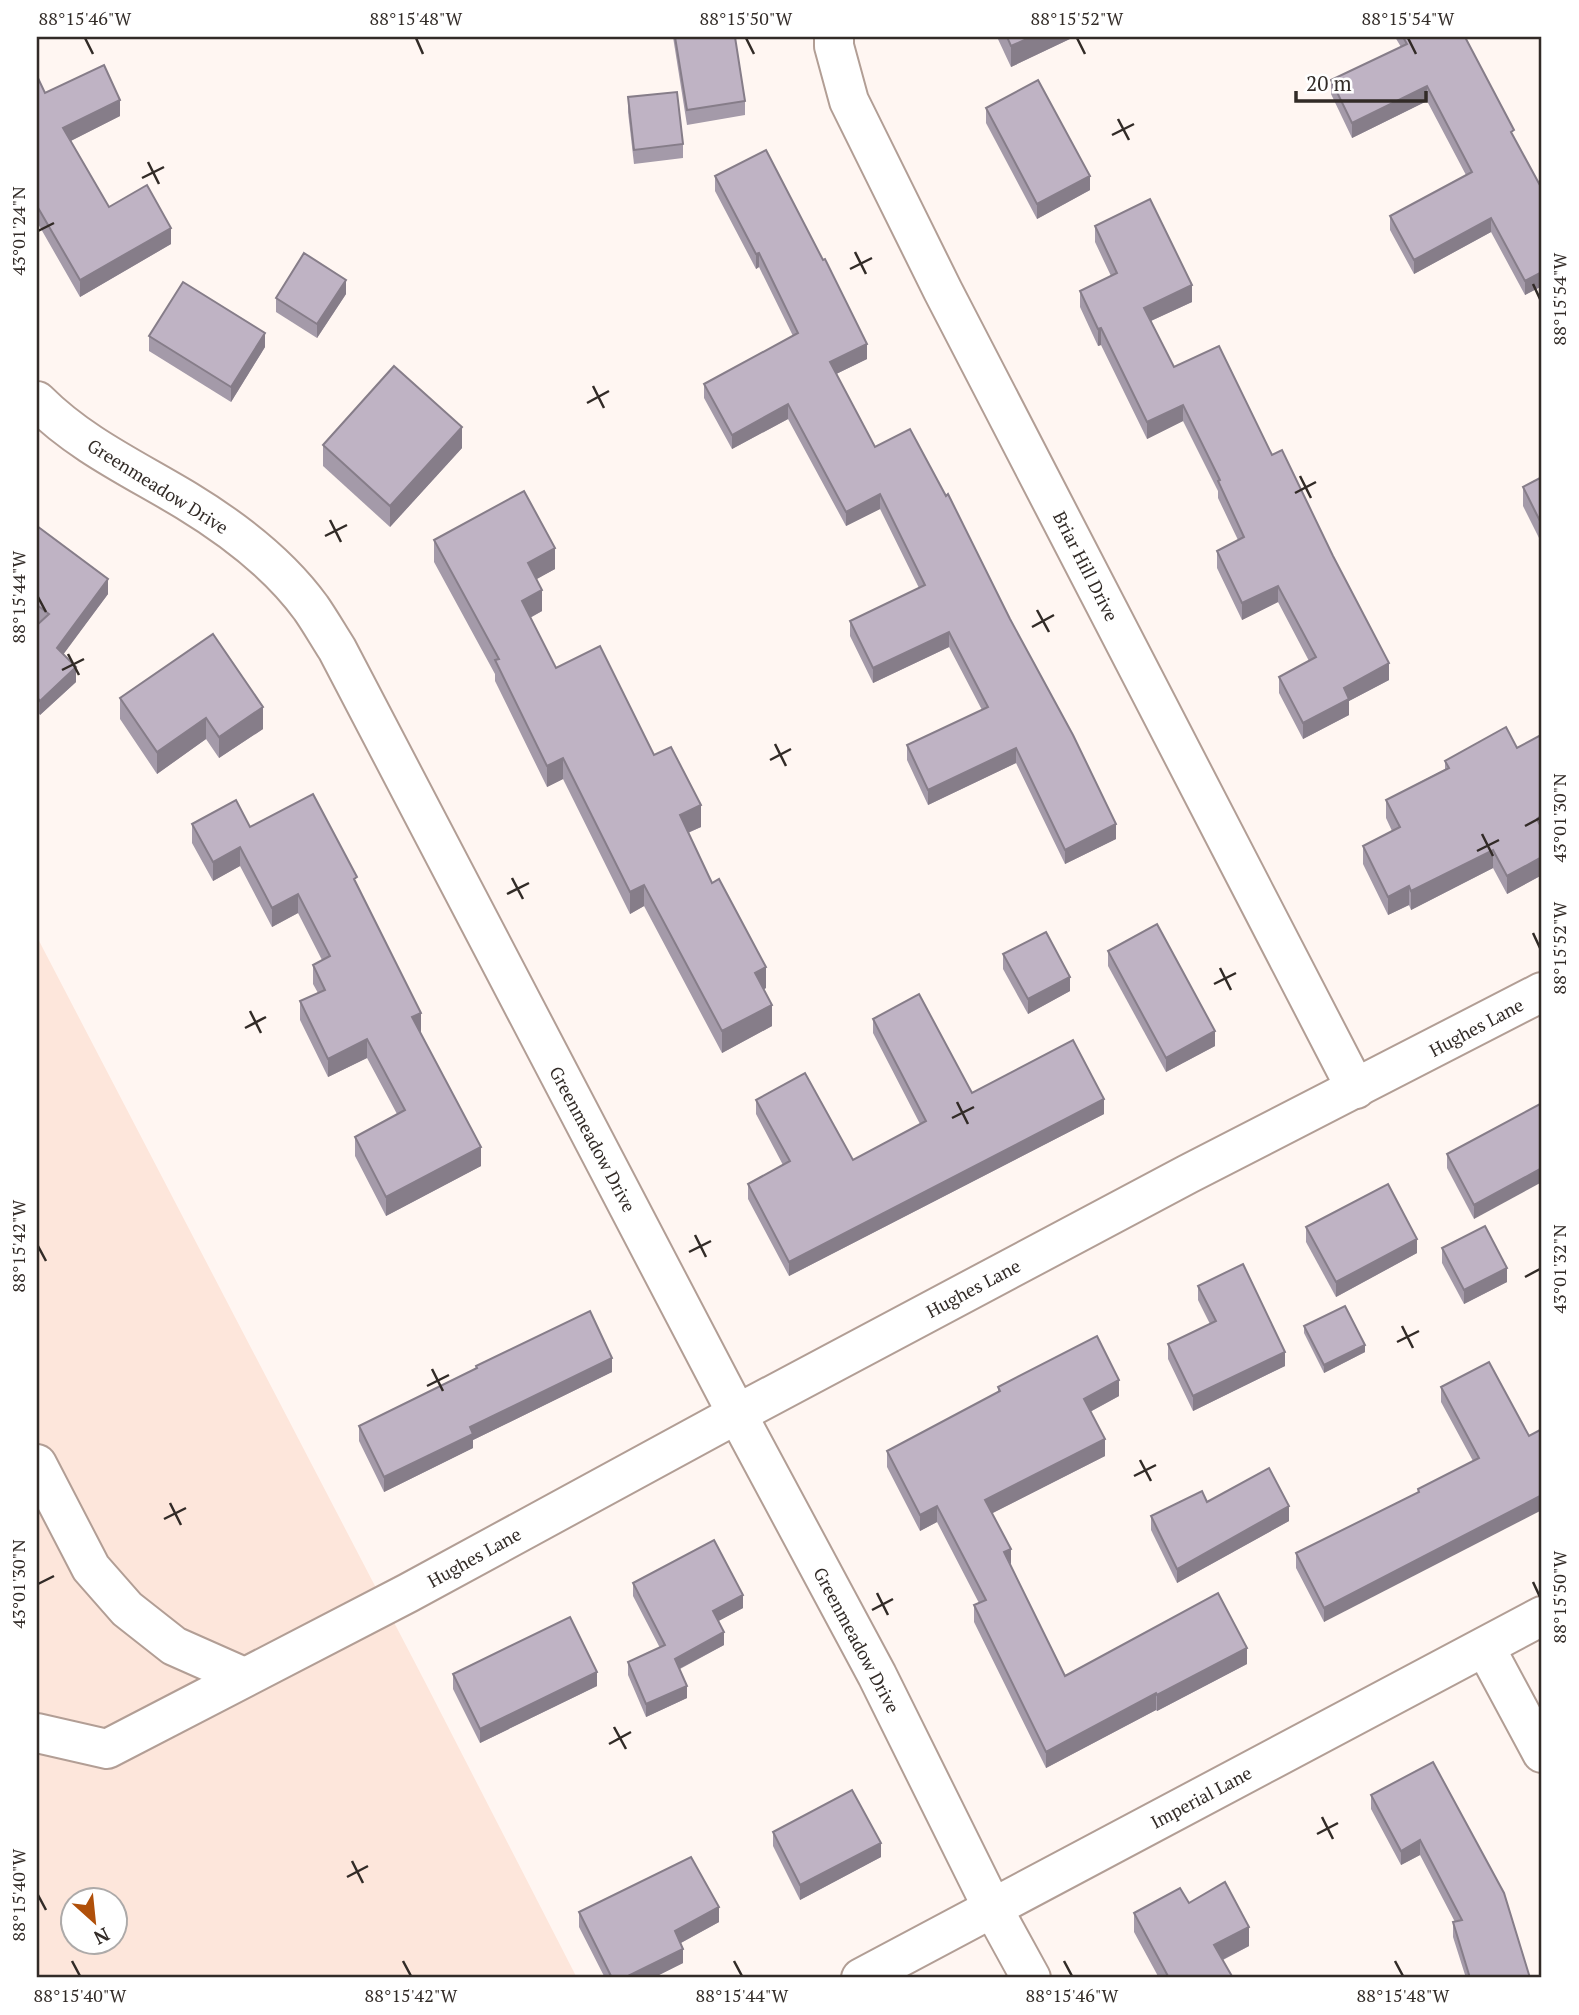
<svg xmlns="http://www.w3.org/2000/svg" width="1579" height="2015" font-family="'PT Serif',serif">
  <rect width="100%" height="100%" fill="#fff6f2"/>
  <path fill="#fde6db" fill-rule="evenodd" d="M37,937L424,1680L577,1978H37ZM74,1899H116V1941H74Z"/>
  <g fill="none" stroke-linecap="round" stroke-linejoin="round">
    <g stroke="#b29e95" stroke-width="42">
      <g id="minor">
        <polyline points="834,37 834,46 849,101 943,291 1356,1089"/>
        <path d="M37,401C81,445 134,469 187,501C233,529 279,564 311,608C320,621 328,635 337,649L737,1414L877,1675L992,1907L1031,1978"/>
        <polyline points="37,1464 91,1568 127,1609 174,1646 244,1677"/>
        <polyline points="1485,1647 1542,1753"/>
        <polyline points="37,1733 107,1749 408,1593 737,1414 1188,1174 1542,992"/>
        <polyline points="861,1978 1542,1616"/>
      </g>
    </g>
    <use href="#minor" stroke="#fff" stroke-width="38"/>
  </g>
  <g fill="#a49aa9">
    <polygon points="673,37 735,37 745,101 745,115 687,125"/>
    <polygon points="997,37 1074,37 1011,67"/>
    <polygon points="1395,37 1465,37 1514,138 1542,189 1542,286 1525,295 1491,232 1414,274 1390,230 1390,216 1466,175 1427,101 1352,138 1331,94 1331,80 1401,47"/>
    <polygon points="37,76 45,93 120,116 70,141 109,207 171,244 80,297 37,222"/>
    <polygon points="628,97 683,144 683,158 634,164 628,112"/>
    <polygon points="986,108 1090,190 1037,219 986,123"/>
    <polygon points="715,176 867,359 836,374 875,447 1116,839 1065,864 1016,763 928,805 907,760 907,745 982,710 949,647 873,683 850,636 850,621 919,588 880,509 846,526 788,419 732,449 704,398 704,384 793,336 759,267 756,269 715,191"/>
    <polygon points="1095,226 1192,302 1151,321 1174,367 1272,455 1389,680 1349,701 1349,715 1303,739 1279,693 1279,677 1309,661 1278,602 1242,620 1217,568 1217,551 1238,540 1218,498 1218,491 1183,421 1147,439 1101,345 1098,346 1080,307 1080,291 1111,276 1095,242"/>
    <polygon points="346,294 317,338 276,312 276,298"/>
    <polygon points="149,336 265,347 231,402 149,351"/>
    <polygon points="323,445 462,448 390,527 323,466"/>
    <polygon points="1542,477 1542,544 1523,506 1523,487"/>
    <polygon points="37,526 108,594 63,654 76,682 40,715 37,711 37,625 40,622 37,620"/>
    <polygon points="434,540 555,569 536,579 542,611 530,618 556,668 654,755 701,827 688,833 712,883 766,988 764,989 772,1026 722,1053 644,906 630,914 563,779 547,787 495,681 495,674 434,562"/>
    <polygon points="120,698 263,729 219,758 206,739 157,774 120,719"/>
    <polygon points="1542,738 1542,875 1507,894 1493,868 1411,910 1409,905 1388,915 1363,864 1363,846 1392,831 1386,818 1386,800 1445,769 1445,761 1517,748"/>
    <polygon points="192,824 250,827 357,884 421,1032 420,1032 481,1166 386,1216 355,1156 355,1137 397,1114 367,1058 328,1077 300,1020 300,1001 318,993 313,984 313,965 322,960 298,913 272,927 240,866 213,881 192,843"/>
    <polygon points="1108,951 1215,1046 1166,1072 1108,966"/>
    <polygon points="1003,954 1070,991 1028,1014 1003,969"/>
    <polygon points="873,1019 972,1093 1104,1114 789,1276 748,1199 748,1184 783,1165 756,1114 756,1100 853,1160 920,1124 873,1033"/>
    <polygon points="1542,1103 1474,1219 1447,1168 1447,1154"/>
    <polygon points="1306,1227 1417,1253 1336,1297 1306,1242"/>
    <polygon points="1442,1248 1507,1282 1464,1304 1442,1263"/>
    <polygon points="1198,1286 1285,1366 1193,1411 1168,1359 1168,1344 1210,1324 1198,1300"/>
    <polygon points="1304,1326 1365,1352 1324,1373 1304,1333"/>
    <polygon points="476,1366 612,1372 473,1440 473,1448 384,1492 359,1441 359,1426 476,1369"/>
    <polygon points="998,1387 1119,1396 1090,1412 1105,1456 992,1513 1010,1565 1065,1676 1247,1664 1157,1711 1156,1710 1046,1768 974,1622 974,1605 979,1603 937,1522 920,1531 887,1467 887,1451 998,1392"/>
    <polygon points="1441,1387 1529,1436 1324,1622 1296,1568 1296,1553 1418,1492 1418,1489 1473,1461 1441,1402"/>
    <polygon points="1207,1502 1289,1521 1177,1583 1151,1530 1151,1516"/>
    <polygon points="633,1583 743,1608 718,1621 724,1645 680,1669 687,1698 646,1717 628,1675 628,1662 660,1648 633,1596"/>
    <polygon points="453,1674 597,1686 480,1743 453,1689"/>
    <polygon points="1433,1762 1530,1978 1466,1978 1453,1937 1453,1922 1455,1922 1420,1855 1401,1865 1371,1809 1371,1795"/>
    <polygon points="773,1832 881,1857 800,1900 773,1846"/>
    <polygon points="1189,1903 1249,1946 1223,1960 1233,1978 1159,1978 1134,1932 1134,1913"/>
    <polygon points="579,1912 719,1922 681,1943 683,1963 653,1978 605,1978 579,1927"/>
  </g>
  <g fill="#867d89">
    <polygon points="1031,37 1074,37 1011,67 1011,46"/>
    <polygon points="1427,86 1427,101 1352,138 1352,123"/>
    <polygon points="120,100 120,116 63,145 63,128"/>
    <polygon points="1090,176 1090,190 1037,219 1037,204"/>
    <polygon points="1491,218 1491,232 1414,274 1414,260"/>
    <polygon points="171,228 171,244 80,297 80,280"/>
    <polygon points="759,253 759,267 756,269 756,254"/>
    <polygon points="1542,272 1542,286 1525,295 1525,281"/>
    <polygon points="346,280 346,294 317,338 317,324"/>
    <polygon points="1192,285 1192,302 1144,324 1144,308"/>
    <polygon points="1101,328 1101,345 1098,346 1098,329"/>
    <polygon points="265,333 265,347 231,402 231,387"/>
    <polygon points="867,344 867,359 830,377 830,362"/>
    <polygon points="788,404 788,419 732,449 732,435"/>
    <polygon points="1183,405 1183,421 1147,439 1147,422"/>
    <polygon points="462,427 462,448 390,527 390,506"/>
    <polygon points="880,494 880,509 846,526 846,512"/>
    <polygon points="555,548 555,569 528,584 528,563"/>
    <polygon points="108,579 108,594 57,663 57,648"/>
    <polygon points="1278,586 1278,602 1242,620 1242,603"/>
    <polygon points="542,590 542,611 522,622 522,601"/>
    <polygon points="949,632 949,647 873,683 873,668"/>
    <polygon points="1389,663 1389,680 1349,701 1349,715 1303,739 1303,723 1344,688"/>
    <polygon points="76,667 76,682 40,715 40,701"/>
    <polygon points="263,707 263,729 219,758 219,737"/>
    <polygon points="206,718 206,739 157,774 157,752"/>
    <polygon points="1016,748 1016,763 928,805 928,790"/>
    <polygon points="563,758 563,779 547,787 547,766"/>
    <polygon points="701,805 701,827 680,836 680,815"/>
    <polygon points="1542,815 1542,834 1537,819"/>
    <polygon points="1116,824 1116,839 1065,864 1065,850"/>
    <polygon points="240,847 240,866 213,881 213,862"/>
    <polygon points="1493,850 1493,868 1411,910 1411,891"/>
    <polygon points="1542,857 1542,875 1507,894 1507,876"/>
    <polygon points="644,885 644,906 630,914 630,892"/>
    <polygon points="1409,886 1409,905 1388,915 1388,897"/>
    <polygon points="298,894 298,913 272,927 272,908"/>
    <polygon points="766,967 766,988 755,994 755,973"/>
    <polygon points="1070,977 1070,991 1028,1014 1028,999"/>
    <polygon points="772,1005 772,1026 722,1053 722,1031"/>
    <polygon points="421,1013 421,1032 412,1036 412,1017"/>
    <polygon points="1215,1031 1215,1046 1166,1072 1166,1058"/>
    <polygon points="367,1039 367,1058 328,1077 328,1059"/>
    <polygon points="1104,1099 1104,1114 789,1276 789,1262"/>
    <polygon points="481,1147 481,1166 386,1216 386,1197"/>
    <polygon points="1542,1168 1542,1182 1474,1219 1474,1205"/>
    <polygon points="1417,1239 1417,1253 1336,1297 1336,1282"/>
    <polygon points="1507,1268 1507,1282 1464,1304 1464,1290"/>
    <polygon points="1365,1345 1365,1352 1324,1373 1324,1365"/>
    <polygon points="1285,1352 1285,1366 1193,1411 1193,1396"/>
    <polygon points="612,1358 612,1372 473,1440 473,1448 384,1492 384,1477 470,1427"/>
    <polygon points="1119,1380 1119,1396 1084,1415 1084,1399"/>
    <polygon points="1105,1439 1105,1456 985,1517 985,1500"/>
    <polygon points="1542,1495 1542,1510 1324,1622 1324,1608"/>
    <polygon points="937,1506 937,1522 920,1531 920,1515"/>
    <polygon points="1289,1506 1289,1521 1177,1583 1177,1569"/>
    <polygon points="1011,1549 1011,1565 1004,1552"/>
    <polygon points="743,1595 743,1608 713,1624 713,1611"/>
    <polygon points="724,1632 724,1645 675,1671 675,1659"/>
    <polygon points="1247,1648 1247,1664 1157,1711 1157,1695"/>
    <polygon points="597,1672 597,1686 480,1743 480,1729"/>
    <polygon points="687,1686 687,1698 646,1717 646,1704"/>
    <polygon points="1156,1693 1156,1710 1046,1768 1046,1752"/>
    <polygon points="1420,1840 1420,1855 1401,1865 1401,1851"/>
    <polygon points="881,1843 881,1857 800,1900 800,1885"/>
    <polygon points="719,1907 719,1922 675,1946 675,1931"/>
    <polygon points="1249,1927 1249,1946 1214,1964 1214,1945"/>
    <polygon points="683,1949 683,1963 653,1978 624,1978"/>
  </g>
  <g fill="#bfb3c4" stroke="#867d89" stroke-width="2">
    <polygon points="675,37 735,37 745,101 687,110"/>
    <polygon points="1007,37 1031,37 1011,46"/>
    <polygon points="1403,37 1465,37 1514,130 1511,132 1542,189 1542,272 1525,281 1491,218 1414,260 1390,216 1472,172 1427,86 1352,123 1331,80 1407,44"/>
    <polygon points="104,65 120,100 63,128 109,207 147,185 171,228 80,280 37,206 37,76 45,93"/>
    <polygon points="1038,80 1090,176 1037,204 986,108"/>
    <polygon points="677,92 683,144 634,150 628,97"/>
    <polygon points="766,150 823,260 825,259 867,344 830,362 875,447 910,429 946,496 948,494 1010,619 1073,735 1116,824 1065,850 1016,748 928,790 907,745 988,707 949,632 873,668 850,621 925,585 880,494 846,512 788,404 732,435 704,384 798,333 759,253 756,254 715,176"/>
    <polygon points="1150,199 1192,285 1144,308 1174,367 1219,346 1272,455 1282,450 1333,556 1389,663 1344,688 1349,699 1303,723 1279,677 1316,657 1278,586 1242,603 1217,551 1244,537 1218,481 1220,480 1183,405 1147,422 1101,328 1098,329 1080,291 1117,273 1095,226"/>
    <polygon points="304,253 346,280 317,324 276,298"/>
    <polygon points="183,282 265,333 231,387 149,336"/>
    <polygon points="394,366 462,427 390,506 323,445"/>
    <polygon points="1542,477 1542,525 1523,487"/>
    <polygon points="524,491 555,548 528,563 542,590 522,601 556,668 600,646 654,755 671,747 701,805 680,815 712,883 719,879 766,967 755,973 772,1005 722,1031 644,885 630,892 563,758 547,766 495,660 499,659 434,540"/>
    <polygon points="37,526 108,579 57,648 76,667 40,701 37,697 37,625 49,614 37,605"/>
    <polygon points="213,634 263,707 219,737 206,718 157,752 120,698"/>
    <polygon points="1506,727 1517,748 1541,735 1542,738 1542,815 1537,819 1542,829 1542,857 1507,876 1493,850 1411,891 1409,886 1388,897 1363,846 1400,827 1386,800 1449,768 1445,761"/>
    <polygon points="313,794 357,877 354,879 421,1013 412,1017 481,1147 386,1197 355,1137 405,1110 367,1039 328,1059 300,1001 325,990 313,965 330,956 298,894 272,908 240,847 213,862 192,824 236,800 250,827"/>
    <polygon points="1157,924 1215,1031 1166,1058 1108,951"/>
    <polygon points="1046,932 1070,977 1028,999 1003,954"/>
    <polygon points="919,994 972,1093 1073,1040 1104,1099 789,1262 748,1184 790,1161 756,1100 805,1073 853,1160 926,1121 873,1019"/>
    <polygon points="1542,1103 1542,1168 1474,1205 1447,1154"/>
    <polygon points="1388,1184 1417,1239 1336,1282 1306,1227"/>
    <polygon points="1485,1226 1507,1268 1464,1290 1442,1248"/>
    <polygon points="1243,1264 1285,1352 1193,1396 1168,1344 1216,1321 1198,1286"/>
    <polygon points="1345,1306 1365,1345 1324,1365 1304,1326"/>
    <polygon points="590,1311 612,1358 470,1427 473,1434 384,1477 359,1426 477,1368 476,1366"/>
    <polygon points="1097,1336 1119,1380 1084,1399 1105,1439 985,1500 1011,1549 1004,1552 1065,1676 1218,1593 1247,1648 1157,1695 1156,1693 1046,1752 974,1605 986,1600 937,1506 920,1515 887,1451 1000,1391 998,1387"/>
    <polygon points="1489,1362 1529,1436 1542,1429 1542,1495 1324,1608 1296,1553 1419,1492 1418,1489 1479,1458 1441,1387"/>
    <polygon points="1269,1468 1289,1506 1177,1569 1151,1516 1202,1491 1207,1502"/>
    <polygon points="714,1540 743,1595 713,1611 724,1632 675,1659 687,1686 646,1704 628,1662 665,1645 633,1583"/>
    <polygon points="570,1617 597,1672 480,1729 453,1674"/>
    <polygon points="1433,1762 1504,1893 1530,1978 1470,1978 1453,1922 1462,1920 1420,1840 1401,1851 1371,1795"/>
    <polygon points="852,1790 881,1843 800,1885 773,1832"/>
    <polygon points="691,1857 719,1907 675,1931 683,1949 624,1978 612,1978 579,1912"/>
    <polygon points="1225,1882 1249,1927 1214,1945 1233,1978 1169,1978 1134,1913 1180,1888 1189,1903"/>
  </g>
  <path fill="none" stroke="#322b27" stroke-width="2.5" d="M85,38L93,54M416,38L423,54M746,38L754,54M1077,38L1085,54M1408,38L1416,54M1118,119L1129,140M1112,135L1134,124M148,162L159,184M142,178L164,167M38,231L54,223M855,252L866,274M850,269L872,258M1533,284L1540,299M593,386L604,408M587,403L609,391M1300,476L1311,498M1295,493L1316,482M330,520L341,542M325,536L347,525M38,597L46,612M1037,610L1049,632M1032,627L1054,615M68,654L79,675M62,670L84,659M775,744L786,766M770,760L791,749M1525,826L1540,818M1482,834L1493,856M1477,851L1499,840M512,878L523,899M507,894L529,883M1533,933L1540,948M1220,968L1231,990M1214,984L1236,973M250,1011L261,1033M245,1028L266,1017M957,1102L968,1124M952,1118L974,1107M695,1235L706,1257M38,1246L46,1261M689,1252L711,1241M1525,1277L1540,1269M1402,1326L1413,1348M1397,1342L1419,1331M432,1369L443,1391M427,1386L449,1375M1140,1460L1151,1481M1134,1476L1156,1465M170,1503L181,1525M164,1519L186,1508M1533,1582L1540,1597M38,1584L54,1576M877,1593L888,1615M872,1610L893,1599M614,1727L626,1749M609,1744L631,1732M1322,1817L1333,1839M1317,1834L1338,1823M352,1861L363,1883M347,1877L368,1866M38,1895L46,1910M72,1961L80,1976M403,1961L411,1976M734,1961L742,1976M1064,1961L1072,1976M1395,1961L1403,1976"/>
  <g text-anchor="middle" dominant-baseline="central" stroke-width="6" stroke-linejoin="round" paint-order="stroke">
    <g font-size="18" fill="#322b27" stroke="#fff">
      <text transform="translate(158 486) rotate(32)">Greenmeadow Drive</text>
      <text transform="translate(1086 566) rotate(63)">Briar Hill Drive</text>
      <text transform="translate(1476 1027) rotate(-28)">Hughes Lane</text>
      <text transform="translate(593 1139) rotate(62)">Greenmeadow Drive</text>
      <text transform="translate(973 1288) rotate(-28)">Hughes Lane</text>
      <text transform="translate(474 1557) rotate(-29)">Hughes Lane</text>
      <text transform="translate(857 1640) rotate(62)">Greenmeadow Drive</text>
      <text transform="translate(1201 1797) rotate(-28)">Imperial Lane</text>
    </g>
  </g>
  <rect width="1579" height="2015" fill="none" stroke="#ffffff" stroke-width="77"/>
  <g transform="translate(94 1921) rotate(153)"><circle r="33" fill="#ffffff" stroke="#adaaa9" stroke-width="2"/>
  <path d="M0-5L12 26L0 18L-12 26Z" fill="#b0500a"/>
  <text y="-10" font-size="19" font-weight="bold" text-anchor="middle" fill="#322b27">N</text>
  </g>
  <path d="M1296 91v10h130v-10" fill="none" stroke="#322b27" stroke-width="3.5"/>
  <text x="1306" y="91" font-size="21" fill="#322b27" stroke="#ffffff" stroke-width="5" paint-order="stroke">20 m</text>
  <rect x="38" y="38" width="1502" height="1938" fill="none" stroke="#322b27" stroke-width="2.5"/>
  <g font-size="18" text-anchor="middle" fill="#322b27">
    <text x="85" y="25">88°15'46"W</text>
    <text x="416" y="25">88°15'48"W</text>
    <text x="746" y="25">88°15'50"W</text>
    <text x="1077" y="25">88°15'52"W</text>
    <text x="1408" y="25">88°15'54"W</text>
    <text transform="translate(19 231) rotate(-90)" y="6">43°01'24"N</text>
    <text transform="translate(1560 299) rotate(-90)" y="6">88°15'54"W</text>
    <text transform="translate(19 597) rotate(-90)" y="6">88°15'44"W</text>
    <text transform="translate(1560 818) rotate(-90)" y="6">43°01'30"N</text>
    <text transform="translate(1560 948) rotate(-90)" y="6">88°15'52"W</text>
    <text transform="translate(19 1246) rotate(-90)" y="6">88°15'42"W</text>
    <text transform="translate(1560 1269) rotate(-90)" y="6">43°01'32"N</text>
    <text transform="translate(19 1584) rotate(-90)" y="6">43°01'30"N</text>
    <text transform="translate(1560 1597) rotate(-90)" y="6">88°15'50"W</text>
    <text transform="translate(19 1895) rotate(-90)" y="6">88°15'40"W</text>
    <text x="80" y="2002">88°15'40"W</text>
    <text x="411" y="2002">88°15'42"W</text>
    <text x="742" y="2002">88°15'44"W</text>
    <text x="1072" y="2002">88°15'46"W</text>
    <text x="1403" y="2002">88°15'48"W</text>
  </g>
</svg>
